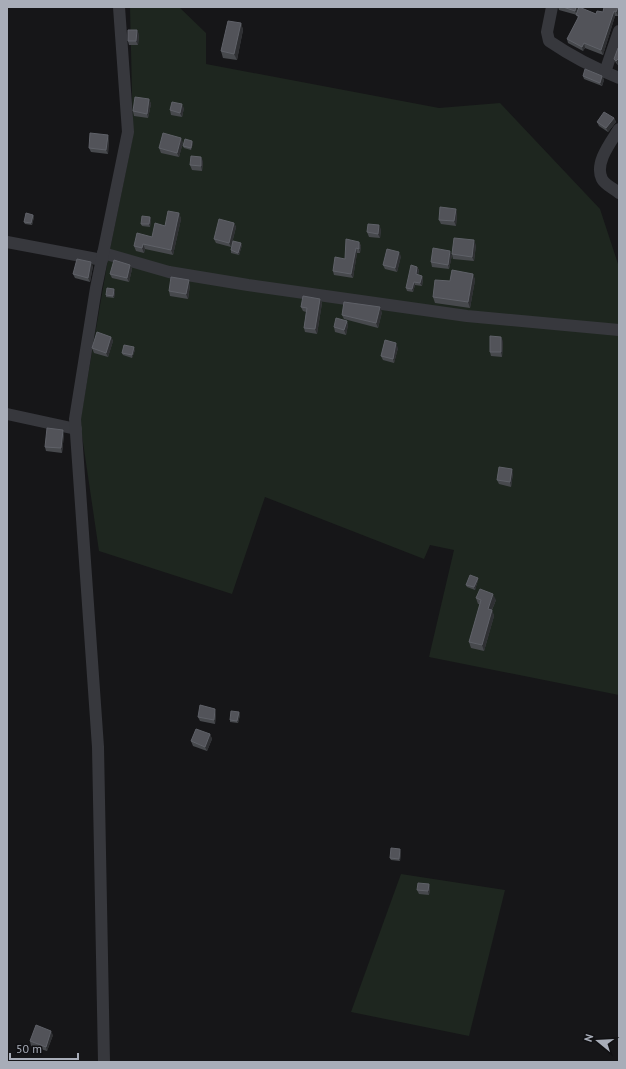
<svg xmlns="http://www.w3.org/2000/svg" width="626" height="1069" font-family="'PT Sans',sans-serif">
  <rect width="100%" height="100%" fill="#161618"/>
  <g fill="#1e261f">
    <polygon points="130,7 179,7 206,33 206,64 439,108 500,103 600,209 619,267 619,695 429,657 454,550 430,545 424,559 265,497 232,594 99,551 80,422 108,259 133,136"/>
    <polygon points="401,874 505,890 469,1036 351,1012"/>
  </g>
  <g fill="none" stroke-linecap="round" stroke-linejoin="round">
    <g stroke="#37383d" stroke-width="12">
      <path d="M552,7L547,32L549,41C571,56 594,68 619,78"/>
      <polyline points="605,72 619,31"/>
      <path d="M619,129C611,142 594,163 602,179C604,184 614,189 619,193"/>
      <polyline points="7,242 102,260"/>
      <polyline points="103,253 169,272 248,285 467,316 619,330"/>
      <polyline points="7,414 76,429"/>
      <polyline points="104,1062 98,747 75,419 96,288 128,132 119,7"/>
    </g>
  </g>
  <g fill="#47494d">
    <polygon points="558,7 579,7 577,13 596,14 603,12 619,7 619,13 618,16 615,16 603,55 585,48 583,51 568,43 567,39 578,19 577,15 559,10"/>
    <polygon points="241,23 243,30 237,60 223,58 221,51"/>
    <polygon points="139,34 138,45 129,45 128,41"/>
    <polygon points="618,48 618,65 616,63 614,59"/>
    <polygon points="583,76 602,76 604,80 602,86 584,79"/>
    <polygon points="149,99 151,104 148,118 134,116 133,111"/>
    <polygon points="184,108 182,117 171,115 170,110"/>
    <polygon points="614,118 616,122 608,132 599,126 597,122"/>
    <polygon points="109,139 108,154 91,152 89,148"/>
    <polygon points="192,141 193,143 191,150 184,148 183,146"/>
    <polygon points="183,142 179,157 161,153 159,148"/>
    <polygon points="203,161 202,171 192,170 190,165"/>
    <polygon points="179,213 181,219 173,255 145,249 144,253 136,251 134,246 152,237"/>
    <polygon points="457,213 456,226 441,224 439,220"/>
    <polygon points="33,215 34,217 32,225 25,224 24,222"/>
    <polygon points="150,217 151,219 150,227 142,226 141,224"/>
    <polygon points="234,223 236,227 231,247 216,243 214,239"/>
    <polygon points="381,229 380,238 369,237 367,232"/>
    <polygon points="359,242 361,246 360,253 357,253 353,278 334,275 333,271 345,259"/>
    <polygon points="242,245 239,255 231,253 231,250"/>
    <polygon points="476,245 474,261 453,259 452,254"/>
    <polygon points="452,255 449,269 432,267 431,262"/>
    <polygon points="401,256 397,272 385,269 383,265"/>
    <polygon points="130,265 132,269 129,282 112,278 110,274"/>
    <polygon points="93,266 90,282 75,278 73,274"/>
    <polygon points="417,267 419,270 418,275 422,276 423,279 422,286 415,285 413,292 407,291 406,288"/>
    <polygon points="473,274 475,280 470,308 435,303 433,297 450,281"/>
    <polygon points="190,285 188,299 170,296 169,291"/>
    <polygon points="115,292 114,298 106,297 106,295"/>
    <polygon points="320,299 322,303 317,334 305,332 304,328 306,312 303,311 301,307"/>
    <polygon points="382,312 378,328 344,319 342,315"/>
    <polygon points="347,321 348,325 346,335 335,332 334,327"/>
    <polygon points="111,337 113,341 108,357 94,353 92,348"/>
    <polygon points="503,341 502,357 491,356 490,352"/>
    <polygon points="398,348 394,363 383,360 381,356"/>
    <polygon points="135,350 132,358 123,355 122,353"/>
    <polygon points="64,434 62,453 46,451 45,447"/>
    <polygon points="513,473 511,487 499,484 497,480"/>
    <polygon points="478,578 478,580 475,590 467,587 466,585"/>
    <polygon points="476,598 496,600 492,610 494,616 484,651 471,648 469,642 480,604 478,604"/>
    <polygon points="239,712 240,715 238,723 230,722 230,720"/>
    <polygon points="216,714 215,724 200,721 198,717"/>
    <polygon points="210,734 212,739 207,751 193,746 191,741"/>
    <polygon points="401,852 400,861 391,860 390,858"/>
    <polygon points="429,884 430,888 429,895 419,894 417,890"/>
    <polygon points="53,1035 47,1051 31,1046 30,1041"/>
  </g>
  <g fill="#2f3033">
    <polygon points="576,7 579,7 577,15 575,11"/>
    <polygon points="618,7 619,7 619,13 618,16 616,12"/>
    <polygon points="614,11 615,16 603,55 601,50"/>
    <polygon points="241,23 243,30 237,60 234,54"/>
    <polygon points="137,30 139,34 138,45 136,41"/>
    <polygon points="584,43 585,48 583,51 582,47"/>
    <polygon points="619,58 619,64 618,65 616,61"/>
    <polygon points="602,76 604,80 602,86 600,83"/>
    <polygon points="149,99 151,104 148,118 147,114"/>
    <polygon points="182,104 184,108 182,117 180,113"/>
    <polygon points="614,118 616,122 608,132 606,128"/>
    <polygon points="108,135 109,139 108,154 106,150"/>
    <polygon points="181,138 183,142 179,157 177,153"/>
    <polygon points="192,141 193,143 191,150 191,148"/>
    <polygon points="201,157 203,161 202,171 201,166"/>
    <polygon points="456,209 457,213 456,226 454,221"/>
    <polygon points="179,213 181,219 173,255 171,250"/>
    <polygon points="33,215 34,217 32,225 31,223"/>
    <polygon points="150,217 151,219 150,227 149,224"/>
    <polygon points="234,223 236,227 231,247 229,243"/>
    <polygon points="379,225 381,229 380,238 378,234"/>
    <polygon points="474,240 476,245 474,261 472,257"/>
    <polygon points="359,242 361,246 360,253 359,249"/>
    <polygon points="241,243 242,245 239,255 238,253"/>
    <polygon points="143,244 145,249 144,253 142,248"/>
    <polygon points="356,248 357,253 353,278 351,274"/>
    <polygon points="450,251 452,255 449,269 448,265"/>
    <polygon points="399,252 401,256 397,272 395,268"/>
    <polygon points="91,262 93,266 90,282 88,278"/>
    <polygon points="130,265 132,269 129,282 127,278"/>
    <polygon points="417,267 419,270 417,278 416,274"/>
    <polygon points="473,274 475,280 470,308 468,302"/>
    <polygon points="422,276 423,279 422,286 420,283"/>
    <polygon points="189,280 190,285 188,299 186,294"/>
    <polygon points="414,282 415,285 413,292 412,289"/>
    <polygon points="114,289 115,292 114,298 113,296"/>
    <polygon points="320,299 322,303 317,334 315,329"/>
    <polygon points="380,307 382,312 378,328 376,323"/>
    <polygon points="347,321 348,325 346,335 344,330"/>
    <polygon points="111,337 113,341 108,357 106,353"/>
    <polygon points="501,337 503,341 502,357 501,352"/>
    <polygon points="396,343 398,348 394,363 393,359"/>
    <polygon points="134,347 135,350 132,358 132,355"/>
    <polygon points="63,430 64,434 62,453 61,448"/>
    <polygon points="512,469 513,473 511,487 510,482"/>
    <polygon points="478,578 478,580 475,590 474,587"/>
    <polygon points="493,594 496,600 490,614 488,609"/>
    <polygon points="492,610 494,616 484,651 482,645"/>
    <polygon points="215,709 216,714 215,724 214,720"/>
    <polygon points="239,712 240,715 238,723 237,721"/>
    <polygon points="210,734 212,739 207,751 205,747"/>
    <polygon points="400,849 401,852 400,861 399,859"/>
    <polygon points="429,884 430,888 429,895 428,891"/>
    <polygon points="51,1031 53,1035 47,1051 46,1047"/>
  </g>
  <g fill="#525359" stroke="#5f6168">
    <polygon points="563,7 576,7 575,11"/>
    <polygon points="579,7 596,14 597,11 603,12 604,7 618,7 616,12 614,11 601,50 584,43 582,47 567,39 579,16 576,15"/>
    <polygon points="228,21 241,23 234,54 221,51"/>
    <polygon points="128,30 137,30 136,41 128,41"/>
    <polygon points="618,48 619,49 619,58 616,61 614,59"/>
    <polygon points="585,69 602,76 600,83 583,76"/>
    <polygon points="135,97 149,99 147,114 133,111"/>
    <polygon points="172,102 182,104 180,113 170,110"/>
    <polygon points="604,112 614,118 606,128 597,122"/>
    <polygon points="90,133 108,135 106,150 89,148"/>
    <polygon points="163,133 181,138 177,153 159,148"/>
    <polygon points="185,139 192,141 191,148 183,146"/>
    <polygon points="191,156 201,157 201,166 190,165"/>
    <polygon points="440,207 456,209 454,221 439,220"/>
    <polygon points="168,211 179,213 171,250 143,244 142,248 134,246 137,233 152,237 155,223 165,226"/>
    <polygon points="26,213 33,215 31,223 24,222"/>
    <polygon points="142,216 150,217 149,224 141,224"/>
    <polygon points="219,219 234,223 229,243 214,239"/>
    <polygon points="368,224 379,225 378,234 367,232"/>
    <polygon points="454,238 474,240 472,257 452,254"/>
    <polygon points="346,239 359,242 359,249 356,248 351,274 333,271 335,257 345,259"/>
    <polygon points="233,241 241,243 238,253 231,250"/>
    <polygon points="433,248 450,251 448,265 431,262"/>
    <polygon points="387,249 399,252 395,268 383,265"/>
    <polygon points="77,259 91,262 88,278 73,274"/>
    <polygon points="114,260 130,265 127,278 110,274"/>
    <polygon points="411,265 417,267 416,274 422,276 420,283 414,282 412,289 406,288"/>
    <polygon points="452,270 473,274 468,302 433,297 435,280 450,281"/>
    <polygon points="171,277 189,280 186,294 169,291"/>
    <polygon points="107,288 114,289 113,296 106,295"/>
    <polygon points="303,296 320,299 315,329 304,328 307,308 301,307"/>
    <polygon points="344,302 380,307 376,323 342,315"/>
    <polygon points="336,318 347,321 344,330 334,327"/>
    <polygon points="97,332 111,337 106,353 92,348"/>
    <polygon points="490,336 501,337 501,352 490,352"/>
    <polygon points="385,340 396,343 393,359 381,356"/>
    <polygon points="124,345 134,347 132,355 122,353"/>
    <polygon points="47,428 63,430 61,448 45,447"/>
    <polygon points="499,467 512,469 510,482 497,480"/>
    <polygon points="470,575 478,578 474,587 466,585"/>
    <polygon points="480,589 493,594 488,609 492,610 482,645 469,642 481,600 476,598"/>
    <polygon points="200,705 215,709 214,720 198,717"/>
    <polygon points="231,711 239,712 237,721 230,720"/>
    <polygon points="196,729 210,734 205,747 191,741"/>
    <polygon points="391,848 400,849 399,859 390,858"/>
    <polygon points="418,883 429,884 428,891 417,890"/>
    <polygon points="36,1025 51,1031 46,1047 30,1041"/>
  </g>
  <rect width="626" height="1069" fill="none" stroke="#a8adb8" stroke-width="16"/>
  <g transform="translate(598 1041) rotate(288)" stroke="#111113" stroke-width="3" paint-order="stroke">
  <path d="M0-3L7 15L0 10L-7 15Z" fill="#a8adb8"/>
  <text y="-6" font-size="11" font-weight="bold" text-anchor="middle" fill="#a8adb8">N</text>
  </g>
  <path d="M10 1053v6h68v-6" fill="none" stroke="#a8adb8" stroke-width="2"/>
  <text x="16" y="1053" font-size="12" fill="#a8adb8" stroke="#111113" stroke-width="3" paint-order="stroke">50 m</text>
</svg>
